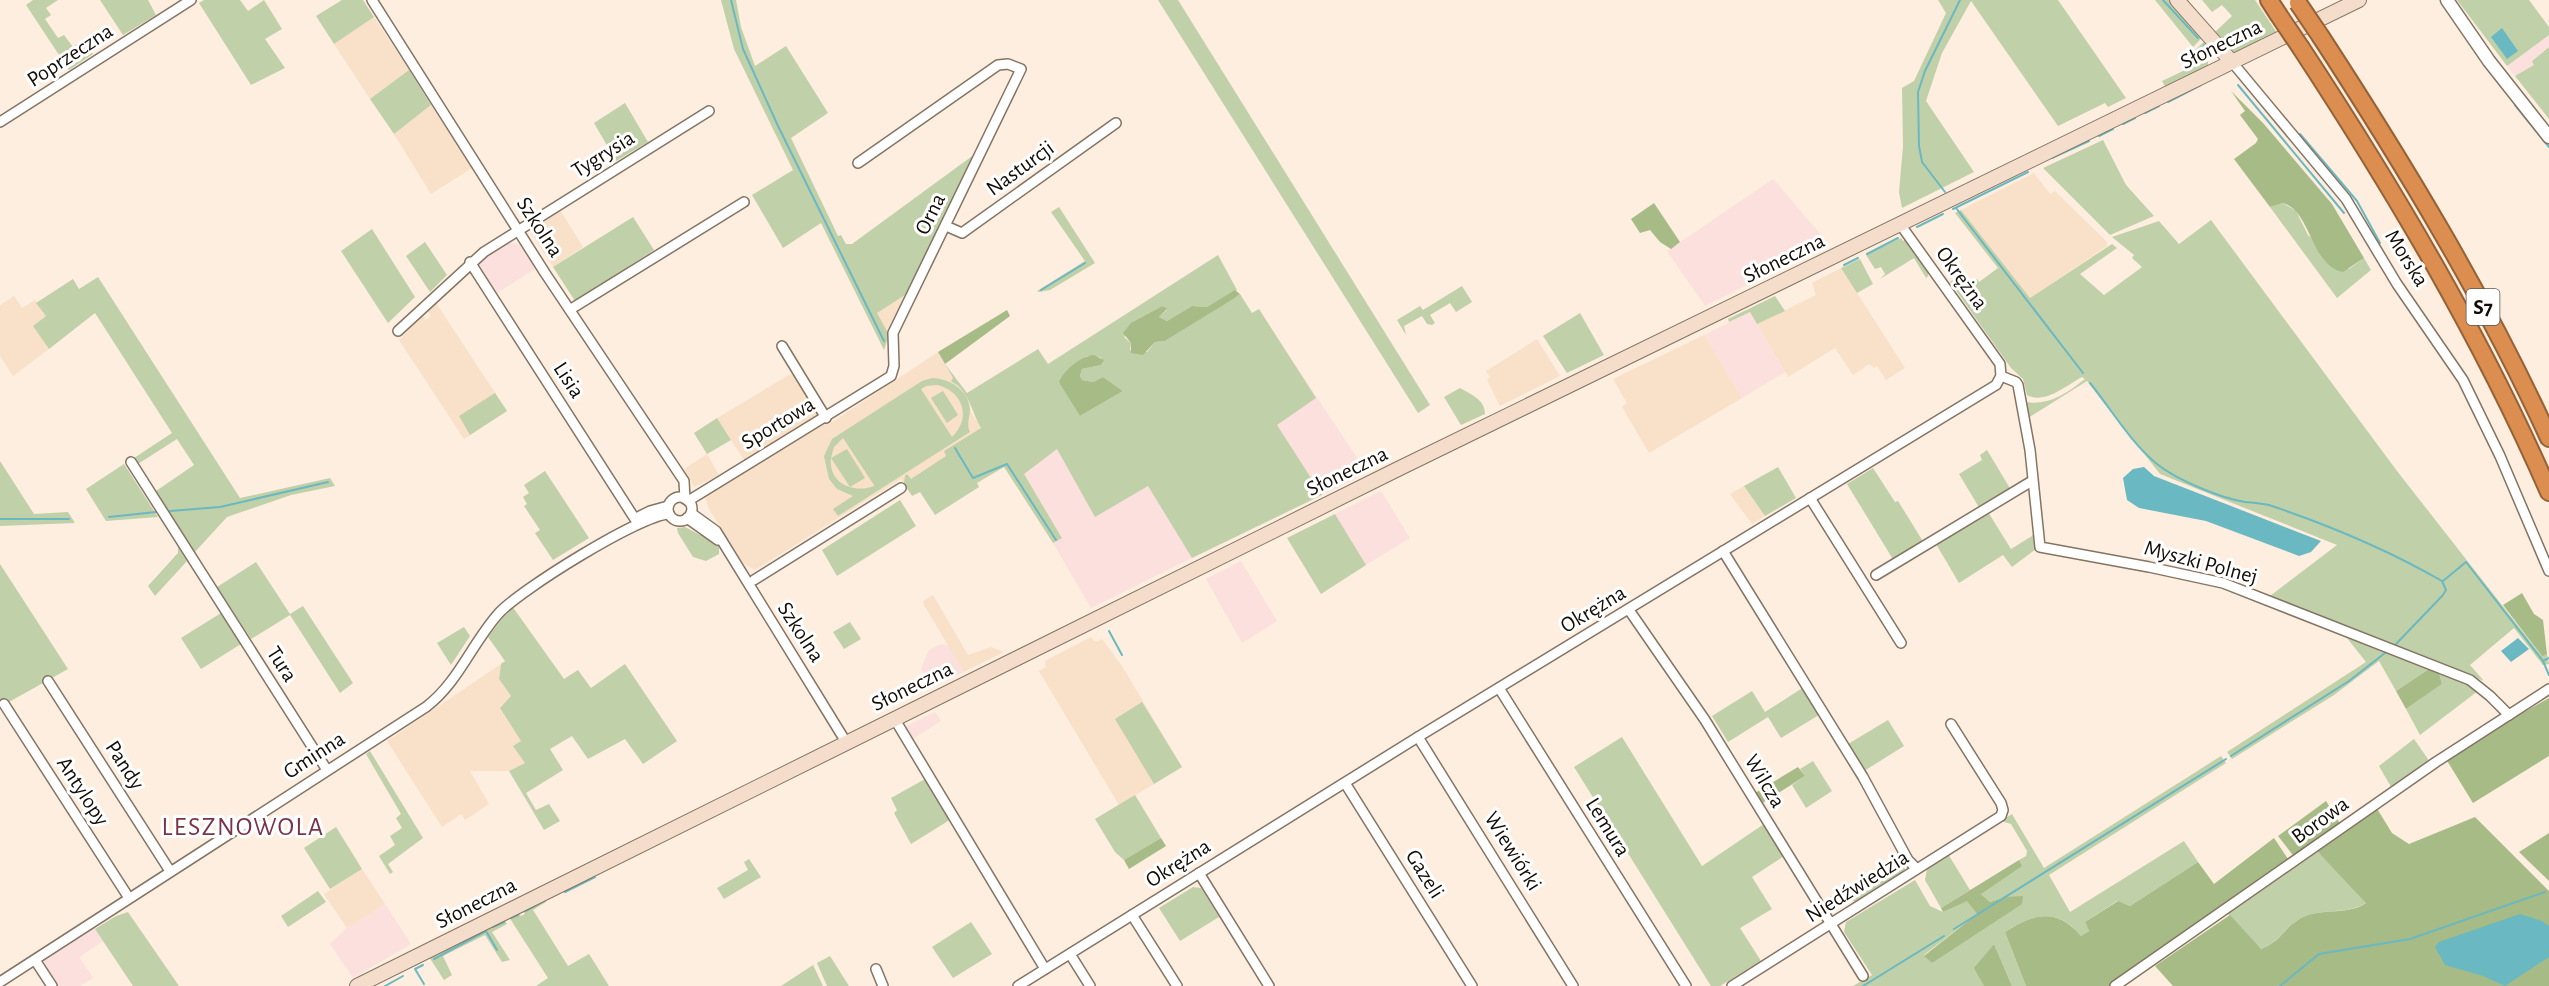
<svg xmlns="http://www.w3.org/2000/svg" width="2549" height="986" font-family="'Alegreya Sans',sans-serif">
  <rect width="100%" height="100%" fill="#fdeedf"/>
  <g fill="#fbe0dd">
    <polygon points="2549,35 2549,47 2532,60 2535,65 2515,76 2507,66"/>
    <polygon points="1773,179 1829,244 1705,306 1667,251"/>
    <polygon points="509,243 522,245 536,268 496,294 476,264"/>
    <polygon points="1750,312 1785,372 1742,398 1704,335"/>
    <polygon points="1265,319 1367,473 1322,495 1224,344"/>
    <polygon points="1057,449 1148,486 1192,558 1091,608 1053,543 1062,537 1023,473"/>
    <polygon points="1381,491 1410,538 1366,565 1335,514"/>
    <polygon points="1241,561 1277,621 1242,643 1206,579"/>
    <polygon points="941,644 949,646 964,672 932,687 921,669 929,650"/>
    <polygon points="935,712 941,721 911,740 905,729 906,726"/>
    <polygon points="385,904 411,944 353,978 330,944 347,928"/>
    <polygon points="94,927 103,941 79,957 93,978 80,986 56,986 42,966 44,961"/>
  </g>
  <g fill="#f8e1c8">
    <polygon points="374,17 409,70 370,99 334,44"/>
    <polygon points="431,105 472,168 431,194 394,134"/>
    <polygon points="2034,173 2050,194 2055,191 2107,242 2107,246 2030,298 1961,210"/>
    <polygon points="560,210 583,247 553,267 531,233 532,228"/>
    <polygon points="1841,268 1905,368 1886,380 1877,366 1874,368 1869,364 1853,375 1835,348 1788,377 1757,324 1816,295 1812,283"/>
    <polygon points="907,294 887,334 876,313"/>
    <polygon points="14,296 22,308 35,300 46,316 34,326 49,349 13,376 0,356 0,305"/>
    <polygon points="436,303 507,411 464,439 399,340 423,316 426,320 431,317 428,311"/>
    <polygon points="1704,335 1742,398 1649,453 1622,407 1627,403 1613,379"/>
    <polygon points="1537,339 1560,376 1500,406 1487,380 1490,377 1486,371"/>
    <polygon points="938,352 953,378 952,381 968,397 971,412 981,428 960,464 910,494 901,479 755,570 744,564 709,509 705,497 828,422 829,424"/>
    <polygon points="794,372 818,412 817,415 744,460 717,418"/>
    <polygon points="707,454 719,475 694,487 684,469"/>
    <polygon points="1744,486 1765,516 1752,524 1730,494"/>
    <polygon points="933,595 968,655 991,647 1004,652 964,672 924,605 923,601"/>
    <polygon points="1091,637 1096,642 1102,639 1122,666 1182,767 1119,805 1039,671 1046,667 1045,661"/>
    <polygon points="501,664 499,679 511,696 500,708 521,741 525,763 509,771 470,771 489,804 465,820 461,814 442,827 387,741"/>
    <polygon points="362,869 385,904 347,928 324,894"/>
  </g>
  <g fill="#c0d0a9" fill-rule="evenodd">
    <polygon points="33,0 58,0 46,8 51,15 45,19 58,38 64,35 73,47 83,40 93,54 69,70 26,5"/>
    <polygon points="100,0 148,0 156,15 123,35"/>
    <polygon points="204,0 240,0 248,11 264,0 282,29 265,39 285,68 251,85 199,3"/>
    <polygon points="342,0 363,0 374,17 334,44 316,16"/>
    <polygon points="721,0 736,0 741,27 755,66 786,46 828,113 791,138 838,236 841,235 846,244 852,244 975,154 928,254 926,254 905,295 877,313 889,335 884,350 821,223 783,248 752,195 793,170 734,49"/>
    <polygon points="1158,0 1178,0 1183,8 1430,405 1418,413"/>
    <polygon points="1938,0 2058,0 2126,98 2108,107 2105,103 2058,126 1971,1 1942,53 1926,101 1974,172 1902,208 1899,192 1903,146 1902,88 1914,81 1946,13"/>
    <polygon points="2155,0 2169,0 2202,38 2193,47"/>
    <polygon points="2202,0 2255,0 2277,33 2236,53 2229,52 2214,33 2232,16 2222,5 2212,12"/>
    <polygon points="2457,0 2529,0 2549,27 2549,35 2507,66"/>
    <polygon points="2205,41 2214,52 2208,60 2208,66 2166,88 2162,81 2202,62 2195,50"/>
    <polygon points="2549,47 2549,119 2515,76 2534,65 2532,61"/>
    <polygon points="409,70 431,105 394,134 370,99"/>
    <polygon points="625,103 648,142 616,161 594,123"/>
    <polygon points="2103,140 2126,185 2154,216 2110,235 2043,168"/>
    <polygon points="2283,203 2296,211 2308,235 2349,269 2364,258 2371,270 2337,298 2270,207"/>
    <polygon points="1059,207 1095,263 1050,290 1039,292 1037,291 1085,261 1051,212"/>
    <path d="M1961,210L2030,298L2112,244L2117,248L2080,274L2104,295L2142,267L2132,258L2134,255L2112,237L2159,221L2179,244L2211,220L2397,471L2541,655L2547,654L2549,664L2543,665L2514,628L2470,665L2484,681L2270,596L2337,545L2160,474L2087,381L2028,418L2025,402C2049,406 2067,393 2085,379L2082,377C2067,385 2044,405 2027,395L2023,379L2011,368L1950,282L1960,275L1967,286L1977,279L1979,282L1998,268L1955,213Z"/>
    <polygon points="633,217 654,250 575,301 553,267"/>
    <polygon points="372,229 415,297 388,323 341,251"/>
    <polygon points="1901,238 1903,241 1906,239 1928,271 1928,276 1926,278 1914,258 1880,279 1885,274 1881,267 1875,269 1866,255"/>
    <polygon points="425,242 447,275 430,292 406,256"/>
    <path d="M1218,255L1237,290L1207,307L1192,306L1167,321L1159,317L1167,310L1163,306L1124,337L1131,343L1130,350L1147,352L1155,342L1165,341L1240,294L1252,313L1259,309L1316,398L1277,425L1322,495L1192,558L1148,486L1095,517L1057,449L1024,474L1062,538L1053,543L1004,467L977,483L979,487L935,515L920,492L912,496L904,483L905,476L907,474L911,479L946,456L944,451L981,428C971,411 970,392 951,381L953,378L945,364L967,393L1038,349L1048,364ZM1087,356L1100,357L1103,360L1101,365L1082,369L1080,376L1082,380L1093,382L1103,377L1123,391L1080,416L1066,371Z"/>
    <polygon points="1860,259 1873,284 1857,293 1841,268"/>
    <polygon points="98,277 240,498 330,478 335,486 291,495 227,517 194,553 156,491 194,465 177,439 138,464 134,458 172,433 95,313 49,349 33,326 46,316 36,303 73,279 79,289"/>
    <polygon points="1462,286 1472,302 1456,312 1450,303 1430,315 1435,323 1432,325 1427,324 1422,316 1404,326 1406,335 1397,320 1420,306 1423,310"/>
    <polygon points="1775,296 1785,311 1757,324 1750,312 1729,322 1728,319"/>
    <polygon points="1580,313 1604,355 1567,373 1543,336"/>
    <path d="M932,378C950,379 968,389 970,409C970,418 966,424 970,432L838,516L833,509L853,496L837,489L829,479L824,456L832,439L922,381ZM937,385C963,391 972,418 952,437L921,389L926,386ZM843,438L874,485V486C853,494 828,483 831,458L850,487L865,478L847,449L831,458L834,447Z"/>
    <path d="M1460,388C1470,394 1485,399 1485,414L1461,425L1444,397Z"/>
    <polygon points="943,391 958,415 947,423 931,398"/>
    <polygon points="495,393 507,411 470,435 459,416"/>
    <polygon points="717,418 731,440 707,454 694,433"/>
    <polygon points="1987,450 2011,490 1980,509 1959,474 1982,460 1980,455"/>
    <polygon points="0,461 34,514 68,512 75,523 0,526"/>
    <polygon points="124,464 158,517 106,521 86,489"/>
    <polygon points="1778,467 1796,498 1765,516 1744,486"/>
    <polygon points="1873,468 1895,502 1898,501 1924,543 1894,561 1847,484"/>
    <polygon points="545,471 589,538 553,560 535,533 540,530 524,506 527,504 523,497 529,493 524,485"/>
    <polygon points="900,500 916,526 837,576 822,550"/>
    <polygon points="1988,512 2011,549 2032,536 2035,531 2036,549 2012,567 2003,555 1959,583 1936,544"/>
    <polygon points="1335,514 1366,565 1321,594 1287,538"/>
    <polygon points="685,527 700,535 703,532 719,546 719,554 706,561 693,557 678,533 677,528"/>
    <polygon points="178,547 187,561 155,596 148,586 178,553"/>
    <polygon points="256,562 290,614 303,606 353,683 340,693 290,615 251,639 217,587"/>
    <polygon points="0,564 68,669 0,707"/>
    <polygon points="512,606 564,679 578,670 591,688 625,664 677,741 643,764 625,739 588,759 572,736 550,749 563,770 526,793 536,810 549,804 560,821 544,830 509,771 525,763 513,746 521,741 500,708 511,696 499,679 501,664 505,661 488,637"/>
    <polygon points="221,613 241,644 201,669 181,638"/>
    <polygon points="850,622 861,639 844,649 833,632"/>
    <polygon points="464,627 470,636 451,665 437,643"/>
    <polygon points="2347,638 2429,669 2396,691 2379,661 2334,695 2232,759 2227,752 2366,662"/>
    <polygon points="2439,673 2473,686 2478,691 2420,735 2406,709 2442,684"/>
    <polygon points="1804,687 1819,715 1781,738 1768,717 1728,742 1712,716 1752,691 1765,712"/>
    <polygon points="1142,702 1182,767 1154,784 1115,719"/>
    <polygon points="1888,720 1904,746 1864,771 1848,744"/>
    <polygon points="1622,737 1702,866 1764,824 1784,856 1752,877 1772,909 1740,928 1761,961 1720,986 1711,986 1574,767"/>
    <polygon points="2414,739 2430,762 2391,787 2379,766"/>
    <polygon points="370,751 423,838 388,864 393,872 390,874 379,856 395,845 390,836 402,828 396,818 401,814 366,754"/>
    <path d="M2221,756L2226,763L2049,875L2070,912L2184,841L2198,862L2130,906L2117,901L2085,922L2089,931L2081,936C2058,908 2034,913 2005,932L2026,986H2012L1994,944L1975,968L1984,986H1853L1872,975L1844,932L1846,922L1915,880L1930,906L1943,912L1967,900L1977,914L1924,955L1932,963L2006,897L1990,902L1980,893L2021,866L2019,860L2026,856L2027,851L2011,824L2001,821L2012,814L2044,868Z"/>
    <polygon points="1813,761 1832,791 1806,808 1792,785 1805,776 1800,769"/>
    <polygon points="925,779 928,779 949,815 948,821 911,844 894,813 897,810 891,798"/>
    <polygon points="1135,795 1161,838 1124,860 1115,852 1095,819"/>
    <polygon points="336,827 362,869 330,889 304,848"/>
    <path d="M2317,851L2367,902C2346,917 2318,906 2298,920C2281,931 2283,940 2260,949L2227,913Z"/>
    <polygon points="1901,853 1905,870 1865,901 1858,904 1850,899 1839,900 1831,910 1825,900"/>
    <polygon points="1948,854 1970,890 1941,908 1925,880 1927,869"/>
    <polygon points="749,859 761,877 724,899 717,888 748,870 744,862"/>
    <polygon points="1193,887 1201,888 1219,917 1180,941 1159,908"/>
    <polygon points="318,891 326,902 288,927 281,916"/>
    <polygon points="544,899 546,902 533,910 568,966 589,954 609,986 536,986 548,978 509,917 518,912 521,916 525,914 522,910"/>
    <polygon points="128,912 179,986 133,986 95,929 116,916"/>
    <polygon points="504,919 507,924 492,932 510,960 502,962 485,935 443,956 452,975 444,980 429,957"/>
    <polygon points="971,922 992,954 953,978 932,947"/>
    <polygon points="830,956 849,986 827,986 817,963"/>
    <polygon points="813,965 823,986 781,986"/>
  </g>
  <g fill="#a6bb85">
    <path d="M2231,91L2263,123L2332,204L2364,258L2343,272C2311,266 2311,211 2283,203L2270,207L2234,159L2256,143L2258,139L2240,115L2245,111Z"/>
    <polygon points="1654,203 1680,242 1671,249 1660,242 1650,230 1640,233 1631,219"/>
    <polygon points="1235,290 1240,294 1233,299 1165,341 1155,342 1143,355 1131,353 1131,343 1123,333 1131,323 1163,306 1167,309 1159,317 1167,321 1192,306 1207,307"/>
    <polygon points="1007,310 1010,316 945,364 938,352"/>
    <path d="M1094,355L1104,360L1101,365L1082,369L1080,376L1082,380L1093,382L1103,377L1123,391L1080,416L1059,382C1064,370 1081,356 1094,355Z"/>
    <polygon points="2522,593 2534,614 2543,620 2547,654 2542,656 2503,605"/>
    <polygon points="2429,669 2439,673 2442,684 2406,709 2396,691"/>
    <polygon points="2549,698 2549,756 2473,803 2446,759 2483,735"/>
    <polygon points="1798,767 1805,776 1761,804 1755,793"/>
    <polygon points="2326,801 2342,827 2298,857 2292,854 2278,836"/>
    <path d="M2376,807L2392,833L2409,844L2475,817L2549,891V986H2173L2155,966L2230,915L2261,949C2284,939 2281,931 2298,920C2318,906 2346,917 2366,903L2317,851Z"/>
    <polygon points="2549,833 2549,881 2519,852"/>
    <polygon points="1161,838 1166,846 1129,869 1124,860"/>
    <path d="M2274,838L2290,862L2110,986H2026L2005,932C2034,913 2057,908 2081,936L2089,931L2085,922L2118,901L2130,906L2198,862L2214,884Z"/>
    <polygon points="2019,860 2022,866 1981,894 1990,902 2006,897 2023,896 2022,904 1932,963 1924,956 1977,914 1967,901 1943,912 1941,908"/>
    <polygon points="1994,944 2012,986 1984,986 1974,968"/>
  </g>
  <g fill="#6ab8c1">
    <polygon points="2502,28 2518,51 2507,59 2491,37"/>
    <polygon points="2144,467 2154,476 2321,541 2311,552 2299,556 2206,521 2139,508 2127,500 2123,478 2133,469"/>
    <polygon points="2518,638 2529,649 2511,662 2501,651"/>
    <polygon points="2520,914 2542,921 2549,926 2549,957 2505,986 2483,976 2445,965 2435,947 2439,942"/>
  </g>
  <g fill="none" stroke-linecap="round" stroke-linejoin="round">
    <g stroke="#6ab8c1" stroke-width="2">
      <polyline points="731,0 743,49 778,126 884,341"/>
      <polyline points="2163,0 2198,38"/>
      <polyline points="2204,45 2211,54"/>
      <polyline points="2238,85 2344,213"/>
      <polyline points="2168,102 2201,85"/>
      <polyline points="2515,105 2549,147"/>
      <polyline points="2145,113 2159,106"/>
      <polyline points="2123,124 2135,118"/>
      <polyline points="2300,134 2357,201 2380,243"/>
      <polyline points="2099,136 2113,129"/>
      <polyline points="2052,158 2089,141"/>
      <polyline points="1945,192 1922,162 1919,146 1918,92 1925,71 1960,0"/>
      <polyline points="1956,208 2083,373"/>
      <polyline points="1953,209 2028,172"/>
      <polyline points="1917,227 1943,214"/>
      <polyline points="1867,254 1898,238"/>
      <polyline points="1844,265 1858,258"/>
      <polyline points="1041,290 1085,263"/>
      <path d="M2090,383C2111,409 2131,443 2157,464C2177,480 2220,498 2245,502C2254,503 2262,503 2272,506C2331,526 2388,550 2442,581L2446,590L2443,595L2396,644"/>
      <polyline points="955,448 973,478 1007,464 1056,540"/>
      <polyline points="170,511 220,507 328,482"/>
      <polyline points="109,517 156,512"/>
      <polyline points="0,519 69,519"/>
      <polyline points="2443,581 2466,562 2543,661 2549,658"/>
      <polyline points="1109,631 1122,655"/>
      <polyline points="2543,661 2549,675"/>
      <polyline points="2231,756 2349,681 2385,653"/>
      <polyline points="565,892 595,877"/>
      <polyline points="526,911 544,901"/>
      <polyline points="511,918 518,915"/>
      <polyline points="493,927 504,922"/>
      <polyline points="1954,929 2226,759"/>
      <polyline points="434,959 486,931 497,950"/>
      <polyline points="423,965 415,969 424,984"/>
      <polyline points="385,986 403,976"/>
      <polyline points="1863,986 1944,936"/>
      <polyline points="2280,986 2319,954 2410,939 2545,892"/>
    </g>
    <g stroke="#847463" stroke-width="12">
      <g id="minor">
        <polyline points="372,0 545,273 684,481 685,499"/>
        <polyline points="2232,62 2346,199 2397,284 2463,380 2500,456 2549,571"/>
        <polyline points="0,122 191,0"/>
        <polyline points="946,226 962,233 1116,123"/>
        <polyline points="470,262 635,519"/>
        <polyline points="571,309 744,202"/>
        <polyline points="398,331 484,252 709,111"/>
        <polyline points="782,346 826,418"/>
        <polyline points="2001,376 2016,382 2018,385 2030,450 2040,547 2149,567 2223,583 2470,680 2490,696 2509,715"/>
        <polyline points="131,462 327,770"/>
        <circle cx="680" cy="509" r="12"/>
        <polyline points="1810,498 1901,643"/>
        <polyline points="688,501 891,376 894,366 893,333 1021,69 1008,64 998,65 858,163"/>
        <polyline points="691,513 716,531 846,742"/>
        <polyline points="636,518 650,511 668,506"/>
        <polyline points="687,518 718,540"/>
        <polyline points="1723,551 1863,777 1908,860 1916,868"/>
        <polyline points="1876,575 2032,481"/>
        <polyline points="754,580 901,488"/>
        <polyline points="1629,610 1705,720 1863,976"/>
        <polyline points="48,681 170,871"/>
        <polyline points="1499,688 1686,986"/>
        <polyline points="4,704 129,898"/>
        <polyline points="894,718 1045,969"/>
        <polyline points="1418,737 1573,986"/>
        <polyline points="1345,783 1472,986"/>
        <polyline points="1199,873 1269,986"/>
        <polyline points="1132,915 1177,986"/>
        <polyline points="1070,954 1090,986"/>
        <polyline points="35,960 52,986"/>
        <polyline points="876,969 883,986"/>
        <path d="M0,982L426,707C458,683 472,643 499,613C520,590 640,515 669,514"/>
        <polyline points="1018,986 1418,737 1996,385 2001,376 2000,364 1900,224"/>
        <polyline points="1732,986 2001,816 2003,810 2001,803 1951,724"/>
        <polyline points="2115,986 2436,762 2549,689"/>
      </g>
    </g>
    <g stroke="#847463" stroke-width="15">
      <polyline id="tertiary" points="2447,0 2489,61 2549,137"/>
    </g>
    <g stroke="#847463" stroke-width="16">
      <g id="secondary">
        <polyline points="2177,0 2232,62"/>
        <polyline points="357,986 1398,469 2359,0"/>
      </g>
    </g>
    <g stroke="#956136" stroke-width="20">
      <g id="motorway">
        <polyline points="2269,0 2278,14"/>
        <path d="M2321,37C2405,166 2485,298 2549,438"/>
        <path d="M2301,48C2394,190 2481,336 2549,492"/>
      </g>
    </g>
    <use href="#minor" stroke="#fff" stroke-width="9"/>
    <use href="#tertiary" stroke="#fff" stroke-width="12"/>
    <use href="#secondary" stroke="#f4ddca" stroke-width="14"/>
    <use href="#motorway" stroke="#db8e4f" stroke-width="16"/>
    <g stroke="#956136" stroke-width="20" stroke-linecap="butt">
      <g id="motorway-bridge">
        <polyline points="2298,3 2321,37"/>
        <polyline points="2278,14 2301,48"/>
      </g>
    </g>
    <use href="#motorway-bridge" stroke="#db8e4f" stroke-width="16"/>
  </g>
  <g text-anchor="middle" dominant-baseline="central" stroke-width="6" stroke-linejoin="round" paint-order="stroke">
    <rect fill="#fff" stroke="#5a5651" stroke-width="1.5" x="2466.5" y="289" width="33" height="36" rx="4.5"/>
    <g font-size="21" font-weight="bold" fill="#130d07">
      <text x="2483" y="307">S7</text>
    </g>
    <g font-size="22" fill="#130d07" stroke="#fff">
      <text transform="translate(2221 44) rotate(-26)">Słoneczna</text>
      <text transform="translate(70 55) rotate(-33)">Poprzeczna</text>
      <text transform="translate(603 154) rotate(-32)">Tygrysia</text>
      <text transform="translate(1020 168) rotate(-36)">Nasturcji</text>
      <text transform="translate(930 214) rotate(-64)">Orna</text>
      <text transform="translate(540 227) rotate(57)">Szkolna</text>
      <text transform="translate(1784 258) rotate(-26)">Słoneczna</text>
      <text transform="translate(2407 258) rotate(58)">Morska</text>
      <text transform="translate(1962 278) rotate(54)">Okrężna</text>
      <text transform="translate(569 380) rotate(57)">Lisia</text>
      <text transform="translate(778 423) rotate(-31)">Sportowa</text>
      <text transform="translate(1347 471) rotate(-26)">Słoneczna</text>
      <text transform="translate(2201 562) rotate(15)">Myszki Polnej</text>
      <text transform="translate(1593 609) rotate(-31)">Okrężna</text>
      <text transform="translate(801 632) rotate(57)">Szkolna</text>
      <text transform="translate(282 664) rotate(57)">Tura</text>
      <text transform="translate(912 686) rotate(-26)">Słoneczna</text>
      <text transform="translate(314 755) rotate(-33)">Gminna</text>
      <text transform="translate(125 765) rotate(57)">Pandy</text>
      <text transform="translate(1765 781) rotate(59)">Wilcza</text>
      <text transform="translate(83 791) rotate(57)">Antylopy</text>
      <text transform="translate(2320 820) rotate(-36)">Borowa</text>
      <text transform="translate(1608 827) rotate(58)">Lemura</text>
      <text transform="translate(1513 851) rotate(58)">Wiewiórki</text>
      <text transform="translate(1178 863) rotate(-32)">Okrężna</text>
      <text transform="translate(1425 874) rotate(58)">Gazeli</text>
      <text transform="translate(1857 886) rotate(-32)">Niedźwiedzia</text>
      <text transform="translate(476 903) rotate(-27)">Słoneczna</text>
    </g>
    <g font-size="26" letter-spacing="1.5" fill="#7a3449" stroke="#fff">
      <text x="243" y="827">LESZNOWOLA</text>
    </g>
  </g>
</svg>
